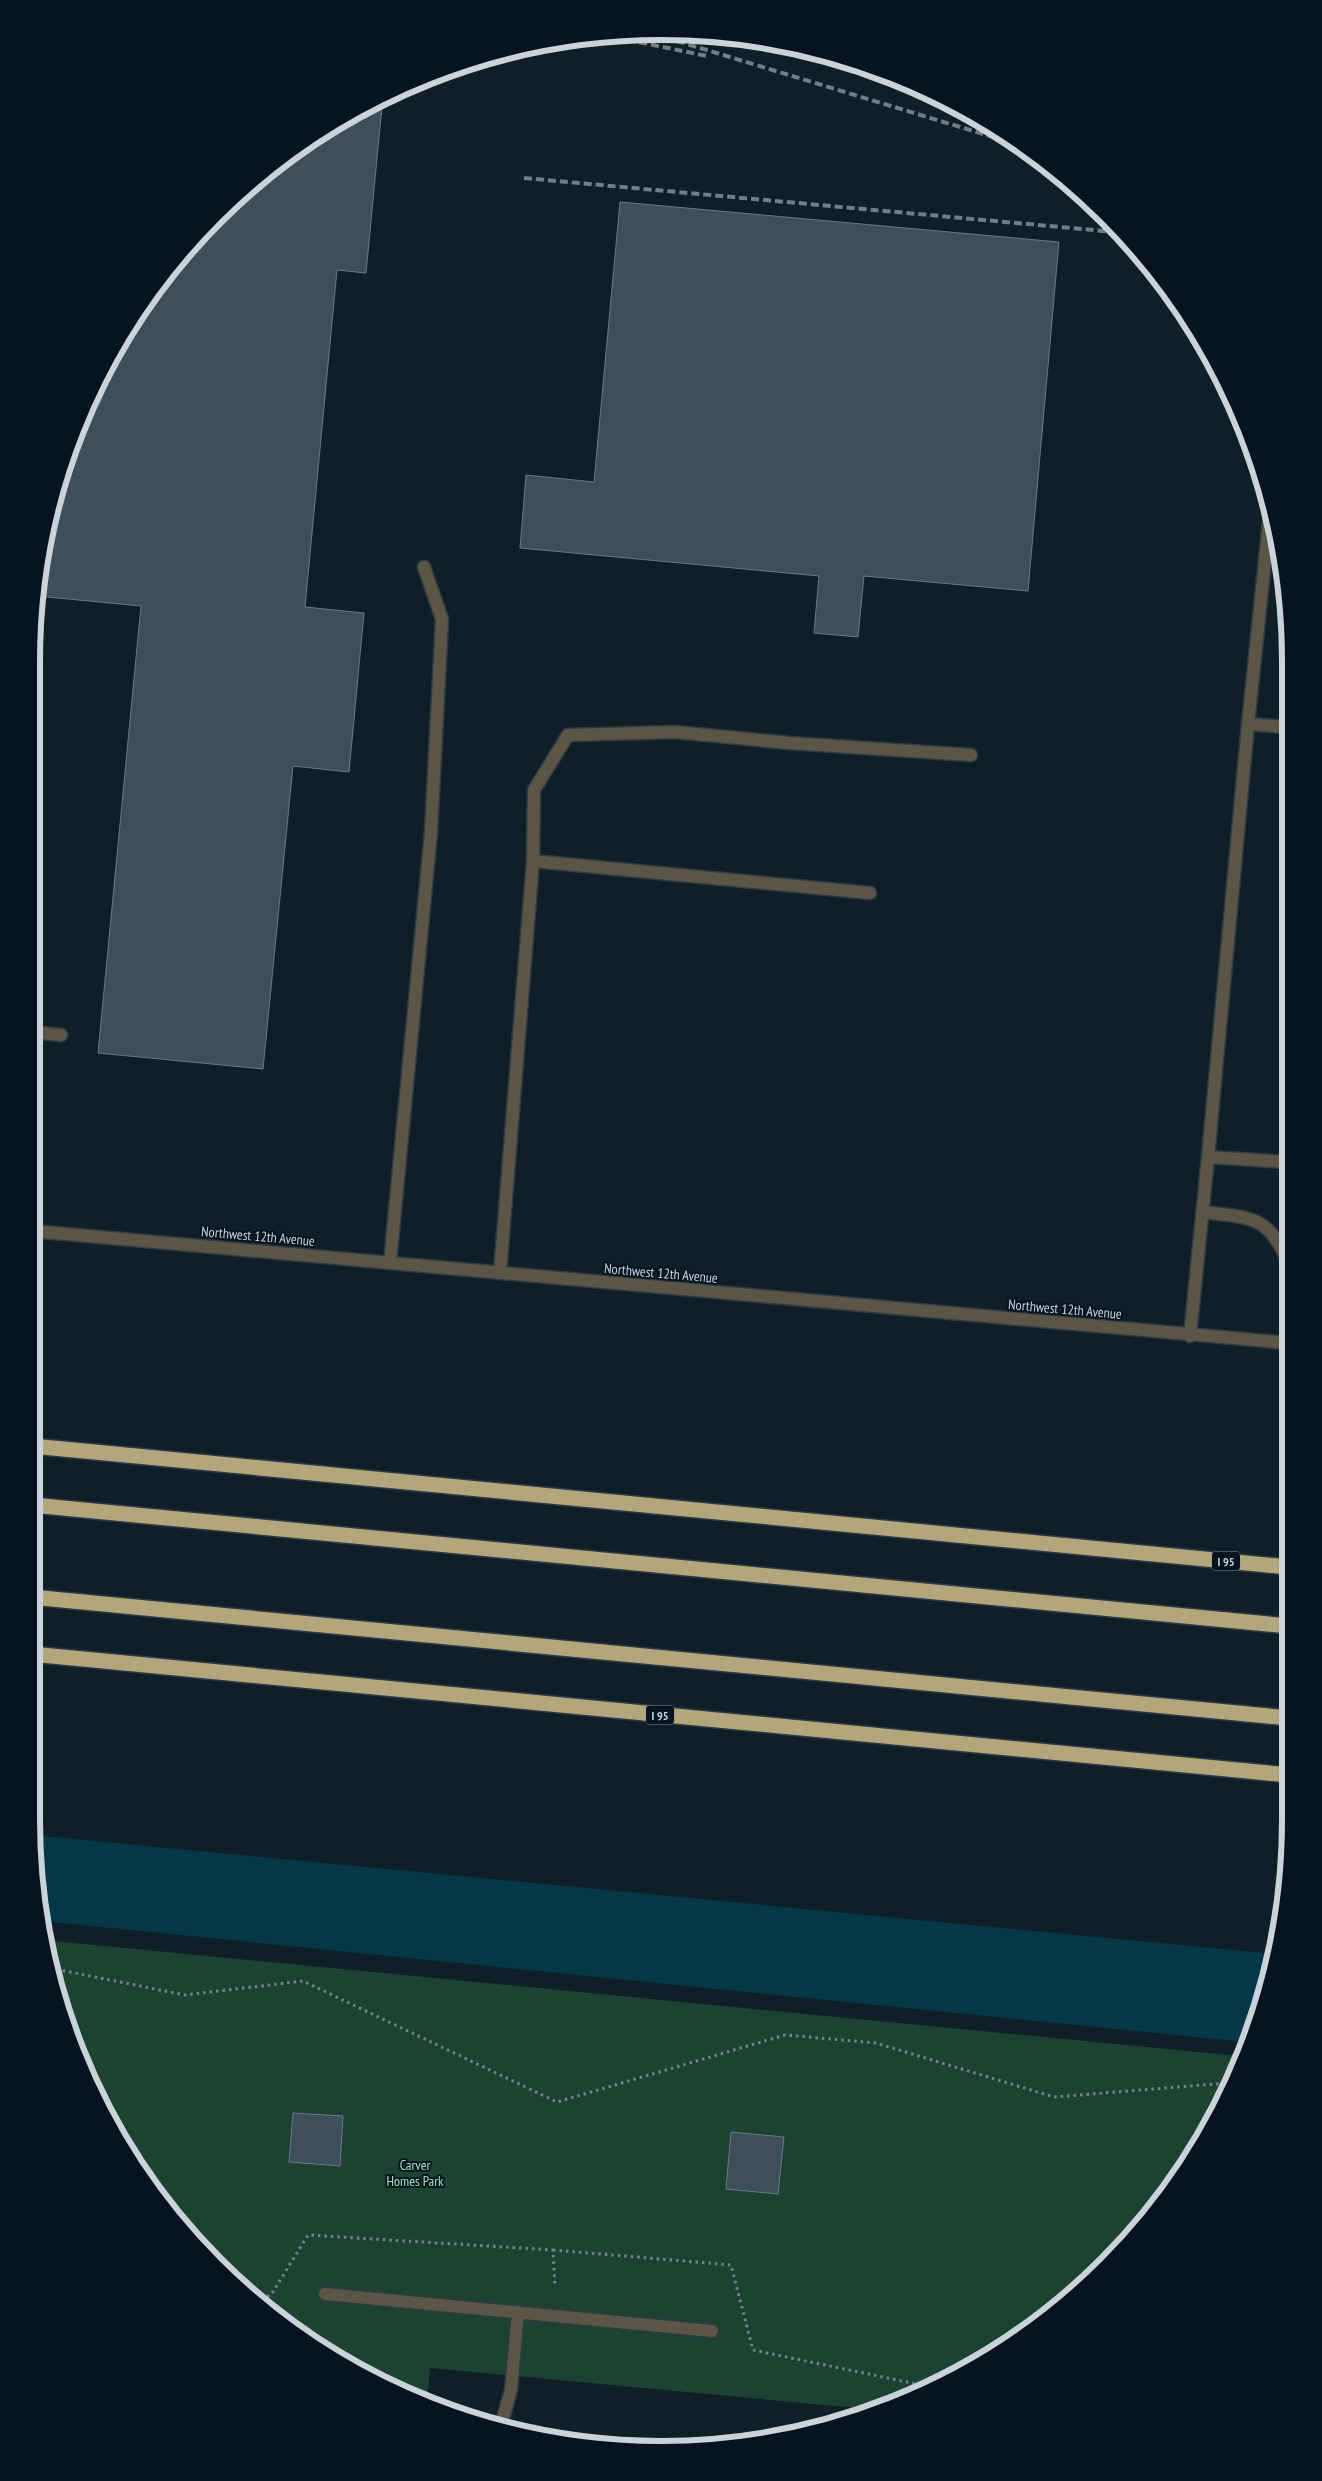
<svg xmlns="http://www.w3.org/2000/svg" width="1322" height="2481" font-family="'PT Sans Narrow',sans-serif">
  <rect width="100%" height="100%" fill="#101e28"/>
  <polygon fill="#1c4331" points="43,1940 1239,2056 1207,2135 1160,2204 1076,2293 1011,2344 902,2402 878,2410 430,2368 427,2404 311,2344 246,2293 162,2204 115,2135 65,2023"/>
  <polygon fill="#043848" points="33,1835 1274,1954 1269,1983 1245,2042 41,1921"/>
  <g fill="#3f4e5b" stroke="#697a87">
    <polygon points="383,96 366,273 337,270 305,607 364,613 349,772 293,766 263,1069 98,1053 141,606 37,596 53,498 115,346 187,246 277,162"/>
    <polygon points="620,202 1059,242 1028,591 864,576 858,637 814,633 819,576 520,548 526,475 594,482"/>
    <polygon points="293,2113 343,2116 340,2166 289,2162"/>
    <polygon points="731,2132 784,2137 778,2194 726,2189"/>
  </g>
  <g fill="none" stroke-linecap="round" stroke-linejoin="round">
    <g stroke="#2e3b44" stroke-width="15">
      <g id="minor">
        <polyline points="1248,724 1270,512"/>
        <polyline points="1286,727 1248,724 1208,1157 1287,1162"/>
        <polyline points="533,861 534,790 568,735 675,732 789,743 971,755"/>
        <polyline points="32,1032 61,1035"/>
        <path d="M1203,1212C1249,1218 1269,1214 1288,1263"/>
        <polyline points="32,1231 1288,1343"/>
        <polyline points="390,1263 431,832 442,619 424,567"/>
        <polyline points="500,1273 533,861 870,893"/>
        <polyline points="1190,1336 1208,1157"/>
        <polyline points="325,2294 712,2331"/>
        <polyline points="500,2429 511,2390 518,2312"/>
      </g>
    </g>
    <g stroke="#2e3b44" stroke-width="18">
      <g id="highway">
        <polyline points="32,1446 1288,1567"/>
        <polyline points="32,1505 1289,1626"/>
        <polyline points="31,1597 1289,1718"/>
        <polyline points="31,1654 1289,1775"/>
      </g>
    </g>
    <g stroke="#76818a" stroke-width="3" stroke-dasharray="2.5 4" stroke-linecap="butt">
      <polyline points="50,1968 185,1995 303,1981 557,2102 785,2035 876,2043 1054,2097 1228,2083"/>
      <polyline points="553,2250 731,2265 753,2350 931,2387"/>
      <polyline points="255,2301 271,2295 308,2235 553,2250 555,2287"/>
    </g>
    <use href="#minor" stroke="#5b5545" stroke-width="12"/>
    <use href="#highway" stroke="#b3a67d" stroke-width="15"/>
    <g stroke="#727e86" stroke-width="4" stroke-dasharray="8 4" stroke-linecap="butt">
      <polyline points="654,34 1016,144"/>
      <polyline points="604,35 707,56"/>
      <polyline points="524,178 1115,232"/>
    </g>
  </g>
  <g text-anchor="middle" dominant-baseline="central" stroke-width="4" stroke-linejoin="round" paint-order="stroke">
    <g fill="#07141f" stroke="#909aa2" stroke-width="1">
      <rect x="1212" y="1551.5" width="28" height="19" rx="4"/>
      <rect x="646" y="1705.5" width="28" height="19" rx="4"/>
    </g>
    <g font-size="12" font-weight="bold" fill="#cad3da">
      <text x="1226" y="1561">I 95</text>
      <text x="660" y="1715">I 95</text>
    </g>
    <g font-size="14" fill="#cad3da" stroke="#07141f">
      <text transform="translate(258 1236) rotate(5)">Northwest 12th Avenue</text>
      <text transform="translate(661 1273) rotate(5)">Northwest 12th Avenue</text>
      <text transform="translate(1065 1309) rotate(5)">Northwest 12th Avenue</text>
    </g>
    <g font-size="14" fill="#9ee5c1" stroke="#07141f">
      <text x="415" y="2165">Carver<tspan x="415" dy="16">Homes Park</tspan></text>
    </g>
  </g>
  <path d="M0 0H1322V2481H0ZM661 40H661A621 621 0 0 1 1282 661V1820A621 621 0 0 1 661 2441H661A621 621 0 0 1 40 1820V661A621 621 0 0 1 661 40Z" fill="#07141f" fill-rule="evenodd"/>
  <path fill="none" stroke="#cad3da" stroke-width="6" d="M661 40H661A621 621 0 0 1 1282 661V1820A621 621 0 0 1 661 2441H661A621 621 0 0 1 40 1820V661A621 621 0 0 1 661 40Z"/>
</svg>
